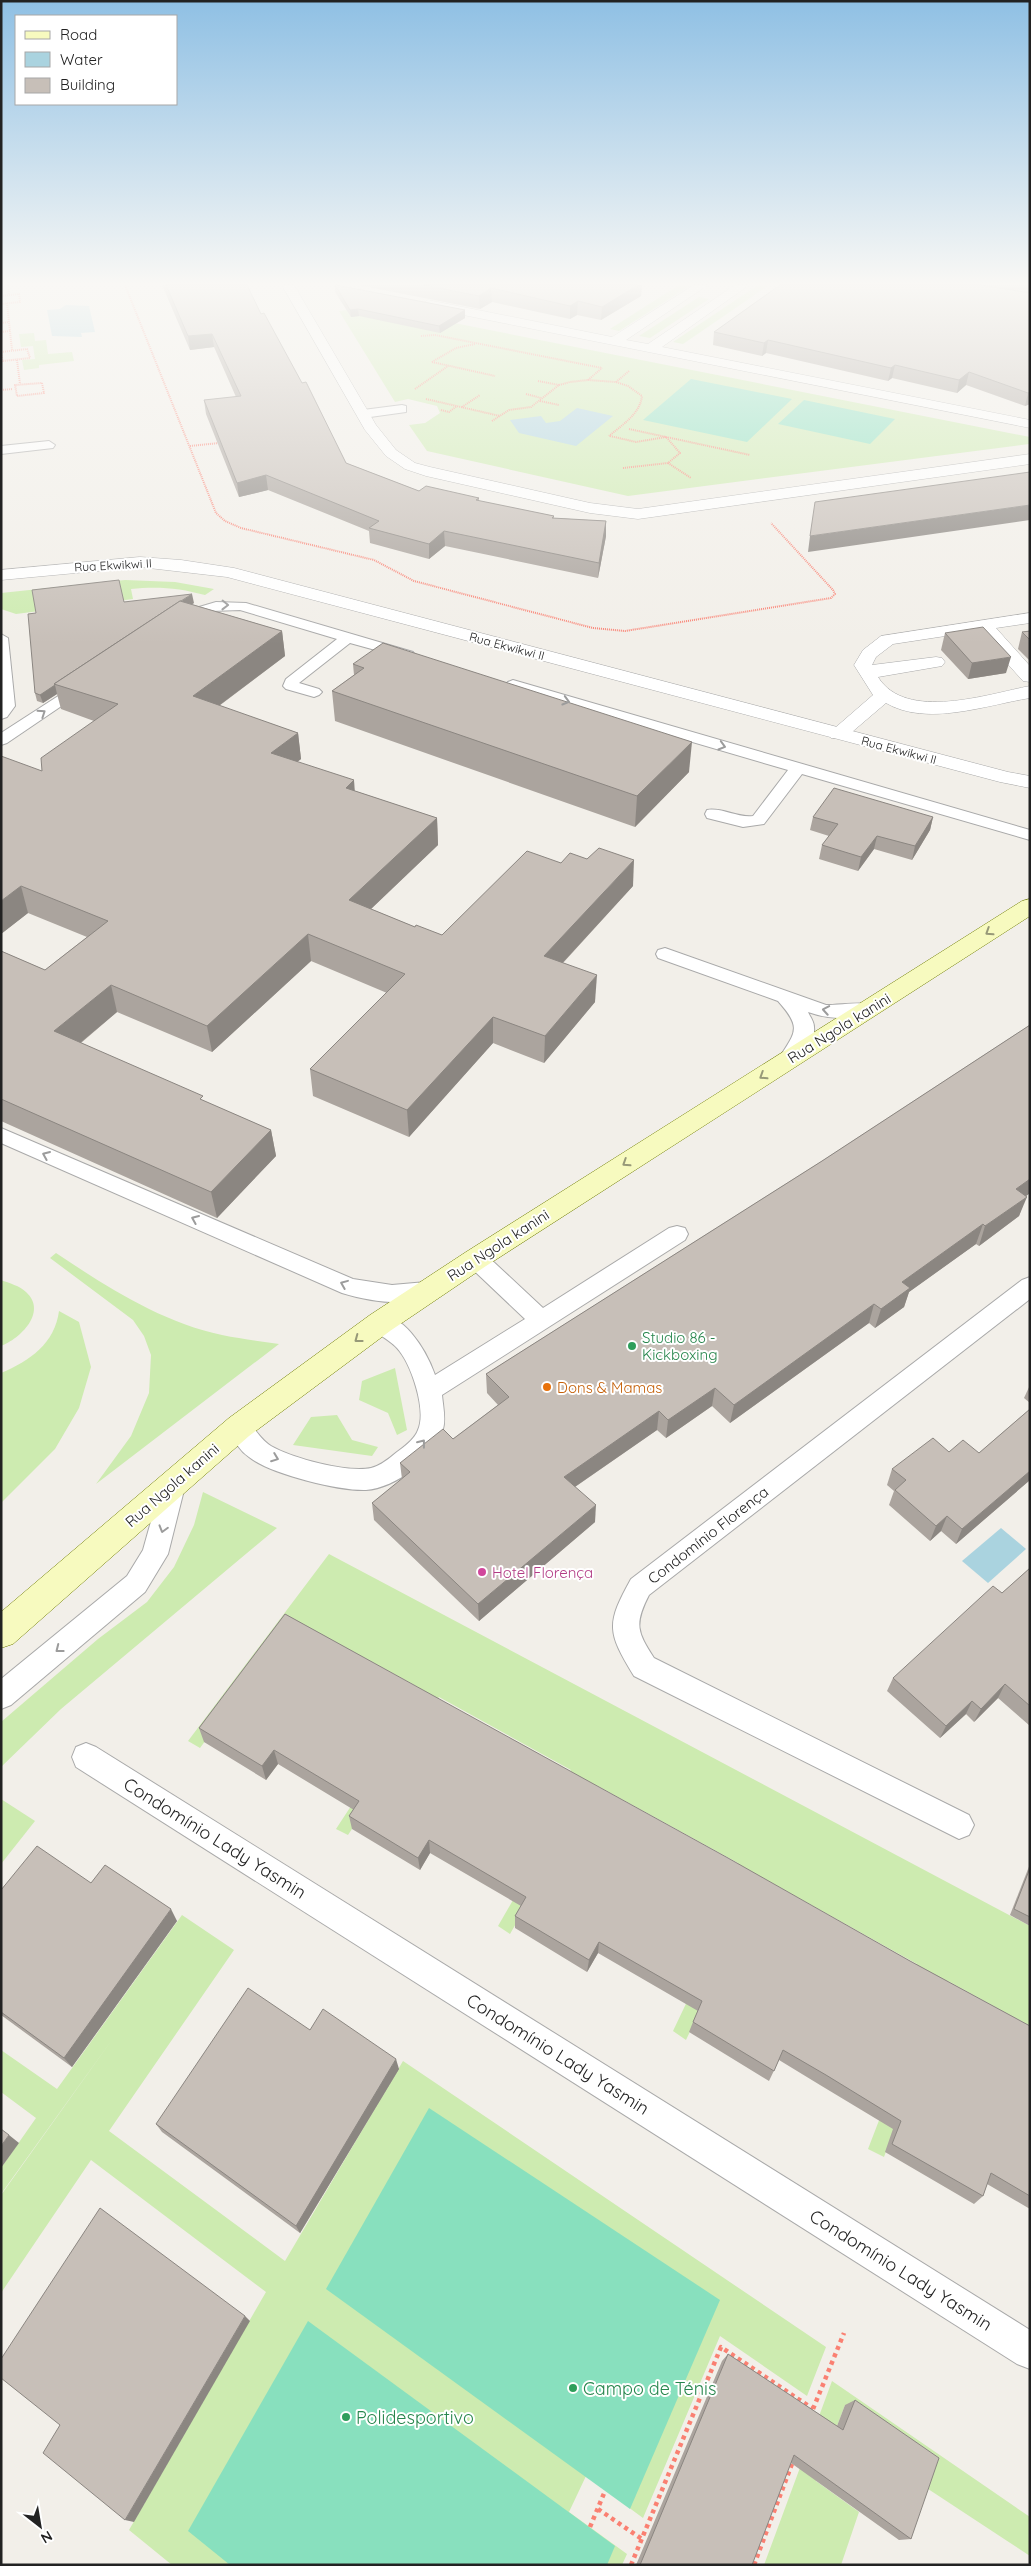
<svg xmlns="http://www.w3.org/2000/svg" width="1031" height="2566" font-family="Quicksand,sans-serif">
  <rect width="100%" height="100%" fill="#f2efe9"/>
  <g fill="#cdebb0">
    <polygon points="679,285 691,285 619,331 610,329"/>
    <polygon points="758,285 769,285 683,344 673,342"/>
    <polygon points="699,297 709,299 650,338 639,336"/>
    <polygon points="373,307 1030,437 1029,444 628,496 427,451 409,425 425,423 440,413 437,406 408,399 395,402 339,311"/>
    <polygon points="34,333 35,341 46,340 48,354 72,352 74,361 39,365 39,368 24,370 22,360 35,359 33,346 21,347 19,334"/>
    <path d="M125,580L175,582L214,589L205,595C180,588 157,586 131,589L133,599L16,614L1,609V593Z"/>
    <path d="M56,1253C107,1287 161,1322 222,1335C241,1339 260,1341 279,1344L96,1484L131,1436L149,1393L151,1355L144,1336L133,1320L50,1258Z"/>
    <path d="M1,1280C9,1283 20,1286 26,1292C48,1312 20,1339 1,1346Z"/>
    <path d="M59,1311L79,1322L91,1367L79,1408L55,1449L1,1503V1373C30,1361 55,1343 59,1311Z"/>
    <polygon points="395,1368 407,1430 397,1435 388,1413 359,1400 362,1381"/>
    <polygon points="337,1415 352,1440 378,1447 372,1456 293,1445 311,1417"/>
    <polygon points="203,1492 277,1528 61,1709 1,1767 1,1722 98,1639 147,1602 174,1567 194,1525"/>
    <polygon points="329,1554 1030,1926 1030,2026 948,1981 884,2157 868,2149 903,2058 884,2046 917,1964 763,1878 686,2040 673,2031 713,1947 701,1940 738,1863 596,1785 510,1934 498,1926 543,1848 530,1840 571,1770 439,1697 348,1835 336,1829 383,1757 375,1753 418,1687 295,1620 200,1748 188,1741"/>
    <polygon points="1,1799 35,1821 1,1864"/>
    <polygon points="182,1915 234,1950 109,2131 285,2261 403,2061 826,2347 807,2396 720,2336 643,2518 586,2476 569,2512 627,2554 622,2565 172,2565 129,2530 266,2292 91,2160 1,2293 1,2195 114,2037 1,2194 1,2168 36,2118 1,2092 1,2050 57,2089"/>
    <polygon points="832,2381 1030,2517 1030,2556 919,2483 845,2405 816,2481 859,2512 841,2565 764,2565"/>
  </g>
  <g fill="#88e0be">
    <polygon points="691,379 792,399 747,442 643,420"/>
    <polygon points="804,400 895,419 870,444 778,424"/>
    <polygon points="429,2108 720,2300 630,2509 326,2289"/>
    <polygon points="308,2321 615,2546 607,2565 230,2565 188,2531"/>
  </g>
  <g fill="#aad3df">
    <polygon points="66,305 89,306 95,332 81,333 82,337 52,336 47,310 60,309"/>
    <polygon points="577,408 613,416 576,446 519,433 510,420 541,416 546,423 560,421"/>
    <polygon points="1001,1528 1026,1549 988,1583 962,1561"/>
  </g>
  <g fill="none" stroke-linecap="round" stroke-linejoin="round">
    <g stroke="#a9a9a9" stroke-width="2">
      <g id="service">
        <polygon points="402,405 406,406 406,412 363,418 357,414 363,410"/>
        <polygon points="49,441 55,445 53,448 1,454 1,446"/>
        <polygon points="216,602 246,603 413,652 415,655 408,659 350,643 299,683 319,689 322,692 319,695 314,697 286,689 283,686 286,679 337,639 240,610 211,611 179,625 172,621 189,610"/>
        <polygon points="1,634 8,638 15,706 7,717 1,719"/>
        <polygon points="83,680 91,685 88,688 7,743 1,745 1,733"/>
        <path d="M513,680L1030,830V840L802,774L764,824L743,827L707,818L705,814L707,810C722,807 737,818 753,816L788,770L508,688L505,685L508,682Z"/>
        <path d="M665,948L826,1005C841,1005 863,1001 876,1005L879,1009L876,1013C853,1020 830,1020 808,1012C810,1017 814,1021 814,1027C816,1044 798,1069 781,1065L778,1060C795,1032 803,1029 778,1001L658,958L656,954L658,950Z"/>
        <path d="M1,1128L353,1279L392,1285L426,1282L434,1285L437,1291L434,1297C405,1306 371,1302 342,1293L1,1143Z"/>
        <path d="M677,1226L685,1228L688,1234L685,1240L442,1395C443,1406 446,1419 443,1429C436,1458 395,1488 366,1490C339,1491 270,1474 249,1457C239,1450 232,1438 227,1427L230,1420C251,1413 255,1437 271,1446C292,1458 347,1473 371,1468C380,1466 390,1458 397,1452C404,1447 415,1439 418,1430C427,1410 411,1363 397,1348C388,1338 374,1334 369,1323L372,1317C402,1307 427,1352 435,1375L525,1319L468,1265L465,1259L468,1253L476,1251L484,1253L543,1308L669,1228Z"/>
        <path d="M1030,1277V1299L649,1595C634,1624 637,1632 654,1658L969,1815L974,1825L969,1835L959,1839L634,1676C607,1632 606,1624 631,1579L1022,1280Z"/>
        <polygon points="174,1471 183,1475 186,1482 168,1554 145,1592 11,1705 1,1709 1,1679 127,1576 143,1550 162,1482 165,1475"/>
        <polygon points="86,1743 96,1747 1030,2330 1030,2369 1017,2364 76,1767 72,1757 76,1747"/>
      </g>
    </g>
    <g stroke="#a9a9a9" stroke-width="1">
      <g id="minor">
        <polygon points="282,285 294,285 376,425 396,450 415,463 430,467 590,503 638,509 1030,454 1030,464 638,519 590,513 426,476 405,469 386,456 365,430"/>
        <polygon points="694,285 708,285 626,340 648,344 735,285 749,285 662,347 1030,420 1030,428 428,308 422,304 428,300 612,337"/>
        <path d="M1030,613V623L996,628L1030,666V682L1023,681L978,631L893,644L876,657L872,665L936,657L942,658L945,662L942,666L878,677C906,722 988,694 1030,686V698C986,705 927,727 886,703L845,738H831L828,734L873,695L854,665L863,650L881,636Z"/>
      </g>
    </g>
    <g stroke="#a9a9a9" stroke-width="1">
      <polygon id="tertiary" points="140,557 181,560 234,568 1008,772 1030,776 1030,788 1000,782 227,577 140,567 1,580 1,570"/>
    </g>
    <g stroke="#707d05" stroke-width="1">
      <polygon id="secondary" points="1030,899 1030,916 486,1266 390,1331 249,1436 13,1644 1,1648 1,1612 229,1418 370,1315 466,1252 1022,901"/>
    </g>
    <g stroke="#fa8072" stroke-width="2" stroke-dasharray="1 1" stroke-linecap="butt">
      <polyline points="8,285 9,295"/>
      <polyline points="125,285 216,513 225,521 241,528 374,560 414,581 593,628 625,631 831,598 835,594 833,590 771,523"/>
      <polyline points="1,296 19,294 20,302 1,304"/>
      <polyline points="7,303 12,350"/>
      <polyline points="1,323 9,322"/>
      <polyline points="1,332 10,331"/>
      <polyline points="421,336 435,335 602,368"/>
      <polyline points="1,352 27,349 30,358 3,361 1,353"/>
      <polyline points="17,360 20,384"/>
      <polyline points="432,362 495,376"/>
      <polyline points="432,362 456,348 475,344"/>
      <polyline points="588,380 602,368"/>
      <polyline points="538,381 559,385"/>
      <polyline points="616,382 629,371"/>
      <polygon points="42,383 44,393 17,396 15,385"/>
      <polyline points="415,389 448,366"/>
      <polyline points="1,390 13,389"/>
      <polyline points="526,394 541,398"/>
      <polyline points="426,399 500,416"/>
      <polyline points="540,401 559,405"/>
      <polyline points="462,407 480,395"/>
      <polyline points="441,410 449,412 457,406"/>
      <path d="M492,421L509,410L531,407L559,385L570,382L588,380L616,382L628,386L642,396C640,414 622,425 609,436"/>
      <polyline points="629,429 750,455"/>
      <polyline points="610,436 636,442 666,437 680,453 668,463 691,478"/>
      <polyline points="190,446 219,443"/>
      <polyline points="623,468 668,463"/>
    </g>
    <g stroke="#fa8072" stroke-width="4.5" stroke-dasharray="4 4" stroke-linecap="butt">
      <polyline points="813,2409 844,2333"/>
      <polyline points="598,2509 642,2539"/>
      <polyline points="590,2527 605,2491"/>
      <polyline points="631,2565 721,2347 813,2409"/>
      <polyline points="754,2565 793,2461"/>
    </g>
    <use href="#service" fill="#fff" fill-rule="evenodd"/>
    <use href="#minor" fill="#fff" fill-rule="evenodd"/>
    <use href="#tertiary" fill="#fff" fill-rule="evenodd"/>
    <use href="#secondary" fill="#f7fabf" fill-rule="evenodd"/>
  </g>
  <g fill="#aba49e">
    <polygon points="162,285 247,285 261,314 346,463 419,491 479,498 479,501 554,516 554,518 606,521 606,536 598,578 445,546 429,559 370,543 369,531 268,490 239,497 206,414 204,400 236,397 214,347 190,350"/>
    <polygon points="335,285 465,310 465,318 440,333 359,316 351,317 335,292"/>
    <polygon points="358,285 643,285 642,286 641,296 601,320 577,315 570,319 492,302 480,309"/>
    <polygon points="780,285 1030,285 1030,404 1025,406 966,385 957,393 892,378 888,381 766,353 762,356 713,345 714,332"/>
    <polygon points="124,602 194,603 191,604 282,631 285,656 219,706 298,733 301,759 297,762 355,791 437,818 438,845 371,909 415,927 442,935 633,886 563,963 595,1002 544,1063 493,1043 409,1137 313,1096 310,1069 387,993 311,961 212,1052 117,1012 81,1043 204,1101 271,1130 276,1156 217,1218 1,1121 1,951 45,970 87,937 28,913 1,934 42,771 94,721 61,709 57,694 43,703 37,701 35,693"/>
    <polygon points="1030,631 1030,661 1018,649 1022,632"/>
    <polygon points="945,633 1006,673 968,679 941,650"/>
    <polygon points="353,664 689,772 635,827 335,721 332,691 354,675"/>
    <polygon points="813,817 933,817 930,830 912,860 874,849 858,871 819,859 822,845 829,836 810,830"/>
    <polygon points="1030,1025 1030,1193 1026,1196 1019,1216 979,1246 976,1244 909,1292 904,1307 875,1328 869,1323 730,1423 712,1406 666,1438 657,1430 575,1487 595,1522 479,1621 374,1520 372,1503 402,1479 400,1463 453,1439 498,1405 487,1393 486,1374 822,1161"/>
    <polygon points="1030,1385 1030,1403 1024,1398"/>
    <polygon points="1030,1409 1030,1480 956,1544 941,1531 930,1541 889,1505 894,1491 887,1485 892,1469 949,1452 979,1453"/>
    <polygon points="1030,1568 1030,1726 998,1698 974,1722 966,1714 940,1738 887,1691 893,1678 1002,1593"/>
    <polygon points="285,1614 910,1961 1030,2026 1030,2209 987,2184 983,2196 974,2204 885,2152 893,2129 820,2085 779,2060 769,2081 689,2032 693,2022 698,2011 598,1953 587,1972 515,1928 515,1916 521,1906 430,1853 420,1870 352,1829 349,1816 354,1810 278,1764 266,1780 204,1742 199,1728"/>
    <polygon points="1030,1864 1030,1926 1010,1915"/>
    <polygon points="91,1883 177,1921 72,2067 1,2015 1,1890"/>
    <polygon points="310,2030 399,2069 300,2233 162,2132 156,2124"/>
    <polygon points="728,2354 837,2426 845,2405 855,2400 911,2539 899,2540 791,2463 752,2565 636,2565 722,2361"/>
  </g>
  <g fill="#8b8681">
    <polygon points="630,285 643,285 642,286 641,296 601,320 602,307"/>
    <polygon points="491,288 492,302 480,309 479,296"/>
    <polygon points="578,301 577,315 570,319 570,306"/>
    <polygon points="358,309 359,316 351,317 350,310"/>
    <polygon points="465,310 465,318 440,333 439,326"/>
    <polygon points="212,334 214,347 190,350 188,336"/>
    <polygon points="768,340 766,353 762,356 764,343"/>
    <polygon points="895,365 892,378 888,381 891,368"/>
    <polygon points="969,372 966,385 957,393 959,380"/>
    <polygon points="1030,392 1030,404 1025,406 1028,393"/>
    <polygon points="266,475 268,490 239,497 237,483"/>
    <polygon points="1030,505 1030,520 808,552 810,536"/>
    <polygon points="606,521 606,536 598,578 599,563"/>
    <polygon points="444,531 445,546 429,559 429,544"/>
    <polygon points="192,594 194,603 66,687 56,684"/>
    <polygon points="282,631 285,656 197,722 193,696"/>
    <polygon points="1011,657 1006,673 968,679 972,663"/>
    <polygon points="55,685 57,694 43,703 40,695"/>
    <polygon points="298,733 301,759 275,779 271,753"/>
    <polygon points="692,742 689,772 635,827 637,796"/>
    <polygon points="354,780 356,807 346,788"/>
    <polygon points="933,817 930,830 912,860 915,846"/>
    <polygon points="437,818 438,845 352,927 349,900"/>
    <polygon points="877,836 874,849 858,871 861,857"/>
    <polygon points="634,860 633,886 544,983 544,956"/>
    <polygon points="21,886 28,913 1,934 1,901"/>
    <polygon points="308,934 311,961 212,1052 207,1026"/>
    <polygon points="597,975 595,1002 544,1063 545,1036"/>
    <polygon points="111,985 117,1012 62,1058 54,1031"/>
    <polygon points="493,1017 493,1043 409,1137 407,1110"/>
    <polygon points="271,1130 276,1156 217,1218 211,1192"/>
    <polygon points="1030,1179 1030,1193 1009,1209 1016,1189"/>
    <polygon points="1027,1197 1019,1216 979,1246 985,1226"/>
    <polygon points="983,1224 976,1244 909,1292 904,1307 875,1328 881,1309 902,1282"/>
    <polygon points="874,1304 869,1323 730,1423 734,1405"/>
    <polygon points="715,1388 712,1406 666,1438 668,1420"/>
    <polygon points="659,1411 657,1430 563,1495 564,1477"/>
    <polygon points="1030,1471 1030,1480 956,1544 962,1529"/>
    <polygon points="596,1505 595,1522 479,1621 478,1604"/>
    <polygon points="947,1516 941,1531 930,1541 936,1526"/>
    <polygon points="1005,1684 998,1698 974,1722 981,1709"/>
    <polygon points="972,1701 966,1714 940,1738 946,1726"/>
    <polygon points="274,1750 278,1764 266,1780 262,1766"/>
    <polygon points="429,1840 430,1853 420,1870 418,1858"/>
    <polygon points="171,1909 177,1921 72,2067 64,2058"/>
    <polygon points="599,1942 598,1953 587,1972 589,1960"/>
    <polygon points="396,2059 399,2069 300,2233 296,2226"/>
    <polygon points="9,2135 19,2143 1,2168 1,2146"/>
    <polygon points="245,2316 250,2321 134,2522 125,2520"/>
  </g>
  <g fill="#c7bfb8" stroke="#8b8681">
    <polygon points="166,285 247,285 261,314 264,313 302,383 306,382 346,463 419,491 426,486 479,498 476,500 554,516 552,518 606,521 599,563 444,531 429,544 369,528 379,521 266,475 237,483 204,400 241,396 212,334 188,336"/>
    <polygon points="335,285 336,285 465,310 439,326 358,309 350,310"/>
    <polygon points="424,285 638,285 602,307 578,301 570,306 491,288 479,296"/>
    <polygon points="780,285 981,285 1030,293 1030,392 1028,393 969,372 959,380 895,365 891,368 768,340 764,343 714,332"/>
    <polygon points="1030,472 1030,505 810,536 815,502"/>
    <polygon points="119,580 124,602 192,594 181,601 180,601 54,684 55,685 40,695 35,693 28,614 36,613 32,590"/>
    <polygon points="180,601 282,631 193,696 298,733 271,753 354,780 346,788 437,818 349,900 415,927 416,925 442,935 527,851 561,863 570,853 587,859 599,848 634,860 544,956 597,975 545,1036 493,1017 407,1110 310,1069 405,974 308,934 207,1026 111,985 54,1031 203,1096 200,1099 271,1130 211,1192 1,1099 1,951 45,970 108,921 21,886 1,901 1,756 42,771 41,758 118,704 54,684"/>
    <polygon points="983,627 1011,657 972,663 945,633"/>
    <polygon points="1030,631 1030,640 1022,632"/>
    <polygon points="383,643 692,742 637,796 332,691 364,668 353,664"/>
    <polygon points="834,788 933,817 915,846 877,836 861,857 822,845 838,824 813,817"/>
    <polygon points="1030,1025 1030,1179 1016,1189 1027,1197 985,1226 983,1224 902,1282 910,1288 881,1309 874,1304 734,1405 715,1388 668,1420 659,1411 564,1477 596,1505 478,1604 372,1503 410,1472 400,1463 443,1429 453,1439 509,1397 486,1374 822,1161"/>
    <polygon points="1030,1409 1030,1471 962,1529 947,1516 936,1526 895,1490 906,1480 892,1469 933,1438 949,1452 963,1440 979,1453"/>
    <polygon points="1030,1568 1030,1706 1005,1684 981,1709 972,1701 946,1726 893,1678 993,1586 1002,1593"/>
    <polygon points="285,1614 728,1858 910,1961 1030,2026 1030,2196 991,2173 983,2196 892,2144 901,2121 826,2075 783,2050 774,2071 693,2022 702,2001 599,1942 589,1960 515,1916 526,1897 429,1840 418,1858 349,1816 359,1801 274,1750 262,1766 199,1728"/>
    <polygon points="37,1846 91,1883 105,1865 171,1909 64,2058 1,2012 1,1890"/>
    <polygon points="1030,1868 1030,1917 1014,1909"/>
    <polygon points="248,1988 310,2030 323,2009 396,2059 296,2226 156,2124"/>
    <polygon points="1,2129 9,2135 1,2146"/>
    <polygon points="100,2208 245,2316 125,2520 43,2453 60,2425 1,2378 1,2359"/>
    <polygon points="728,2354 843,2430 855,2400 939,2458 911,2539 794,2455 752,2565 640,2565"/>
  </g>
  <defs><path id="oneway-chevron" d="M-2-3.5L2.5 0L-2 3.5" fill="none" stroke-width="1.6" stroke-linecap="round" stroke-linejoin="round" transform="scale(1.25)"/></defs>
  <g stroke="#9c9c9c">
    <use href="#oneway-chevron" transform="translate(225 605) rotate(1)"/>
    <use href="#oneway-chevron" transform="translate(566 701) rotate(16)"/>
    <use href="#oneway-chevron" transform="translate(42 713) rotate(-34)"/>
    <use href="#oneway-chevron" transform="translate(722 746) rotate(16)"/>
    <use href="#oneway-chevron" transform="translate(826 1010) rotate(-170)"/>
    <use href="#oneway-chevron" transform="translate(46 1155) rotate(-157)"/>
    <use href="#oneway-chevron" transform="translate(195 1219) rotate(-157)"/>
    <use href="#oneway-chevron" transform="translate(344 1284) rotate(-158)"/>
    <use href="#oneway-chevron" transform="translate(422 1443) rotate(-52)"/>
    <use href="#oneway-chevron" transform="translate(275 1458) rotate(21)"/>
    <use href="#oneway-chevron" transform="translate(163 1529) rotate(106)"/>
    <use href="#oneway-chevron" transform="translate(59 1649) rotate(142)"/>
  </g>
  <g stroke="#979978">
    <use href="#oneway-chevron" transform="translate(989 932) rotate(147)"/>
    <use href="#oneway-chevron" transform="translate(763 1076) rotate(147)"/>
    <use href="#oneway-chevron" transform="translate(626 1163) rotate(147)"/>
    <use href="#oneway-chevron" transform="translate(358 1339) rotate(143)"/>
  </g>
  <linearGradient id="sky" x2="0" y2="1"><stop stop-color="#8fc0e4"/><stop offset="0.44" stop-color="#f9f8f5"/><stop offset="1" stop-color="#f9f8f5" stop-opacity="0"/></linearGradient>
  <rect width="1031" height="644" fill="url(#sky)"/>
  <g fill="#2e9e5b" stroke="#fff" stroke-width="2">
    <circle cx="632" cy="1346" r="5"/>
    <circle cx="573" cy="2388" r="5"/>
    <circle cx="346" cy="2417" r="5"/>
  </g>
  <circle fill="#e8710a" stroke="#fff" stroke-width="2" cx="547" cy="1387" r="5"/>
  <circle fill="#d1479c" stroke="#fff" stroke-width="2" cx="482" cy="1572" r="5"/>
  <g text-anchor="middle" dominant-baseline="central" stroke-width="4" stroke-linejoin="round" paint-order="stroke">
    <g font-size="12" fill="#222" stroke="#fff">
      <text transform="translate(113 565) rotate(-3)">Rua Ekwikwi II</text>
      <text transform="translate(507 646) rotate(15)">Rua Ekwikwi II</text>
      <text transform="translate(899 750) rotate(15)">Rua Ekwikwi II</text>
    </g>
    <g font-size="15" fill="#222" stroke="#fff">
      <text transform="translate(839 1028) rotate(-32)">Rua Ngola kanini</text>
      <text transform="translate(498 1245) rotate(-33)">Rua Ngola kanini</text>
      <text transform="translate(172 1485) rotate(-41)">Rua Ngola kanini</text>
      <text transform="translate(708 1535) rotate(-38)">Condomínio Florença</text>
    </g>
    <g font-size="15" fill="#27864d" stroke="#fff" text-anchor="start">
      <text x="642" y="1337">Studio 86 -<tspan x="642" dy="17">Kickboxing</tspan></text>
    </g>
    <g font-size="15" fill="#c56008" stroke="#fff" text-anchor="start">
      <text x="557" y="1387">Dons &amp; Mamas</text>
    </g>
    <g font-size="15" fill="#b23c85" stroke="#fff" text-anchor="start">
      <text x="492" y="1572">Hotel Florença</text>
    </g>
    <g font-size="18" fill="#222" stroke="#fff">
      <text transform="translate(215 1838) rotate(32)">Condomínio Lady Yasmin</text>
      <text transform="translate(558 2054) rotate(32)">Condomínio Lady Yasmin</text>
      <text transform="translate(901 2270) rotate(32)">Condomínio Lady Yasmin</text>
    </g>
    <g font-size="18" fill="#27864d" stroke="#fff" text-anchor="start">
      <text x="583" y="2388">Campo de Ténis</text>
      <text x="356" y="2417">Polidesportivo</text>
    </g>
  </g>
  <rect width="1031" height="2566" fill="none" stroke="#222222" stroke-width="5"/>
  <rect x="15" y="15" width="162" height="90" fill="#ffffff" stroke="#a7a7a7"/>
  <rect x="25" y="31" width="25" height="8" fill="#f7fabf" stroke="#a7a7a7"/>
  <text x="60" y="40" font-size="15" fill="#222222">Road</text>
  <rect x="25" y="52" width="25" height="15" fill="#aad3df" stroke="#a7a7a7"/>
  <text x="60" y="65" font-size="15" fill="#222222">Water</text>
  <rect x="25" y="78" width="25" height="15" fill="#c7bfb8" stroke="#a7a7a7"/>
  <text x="60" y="90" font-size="15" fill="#222222">Building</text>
  <g transform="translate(40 2526) rotate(149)" stroke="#ffffff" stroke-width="4" paint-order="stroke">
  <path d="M0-4L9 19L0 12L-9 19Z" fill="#222222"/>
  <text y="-8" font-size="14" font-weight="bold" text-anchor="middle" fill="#222222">N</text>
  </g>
</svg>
